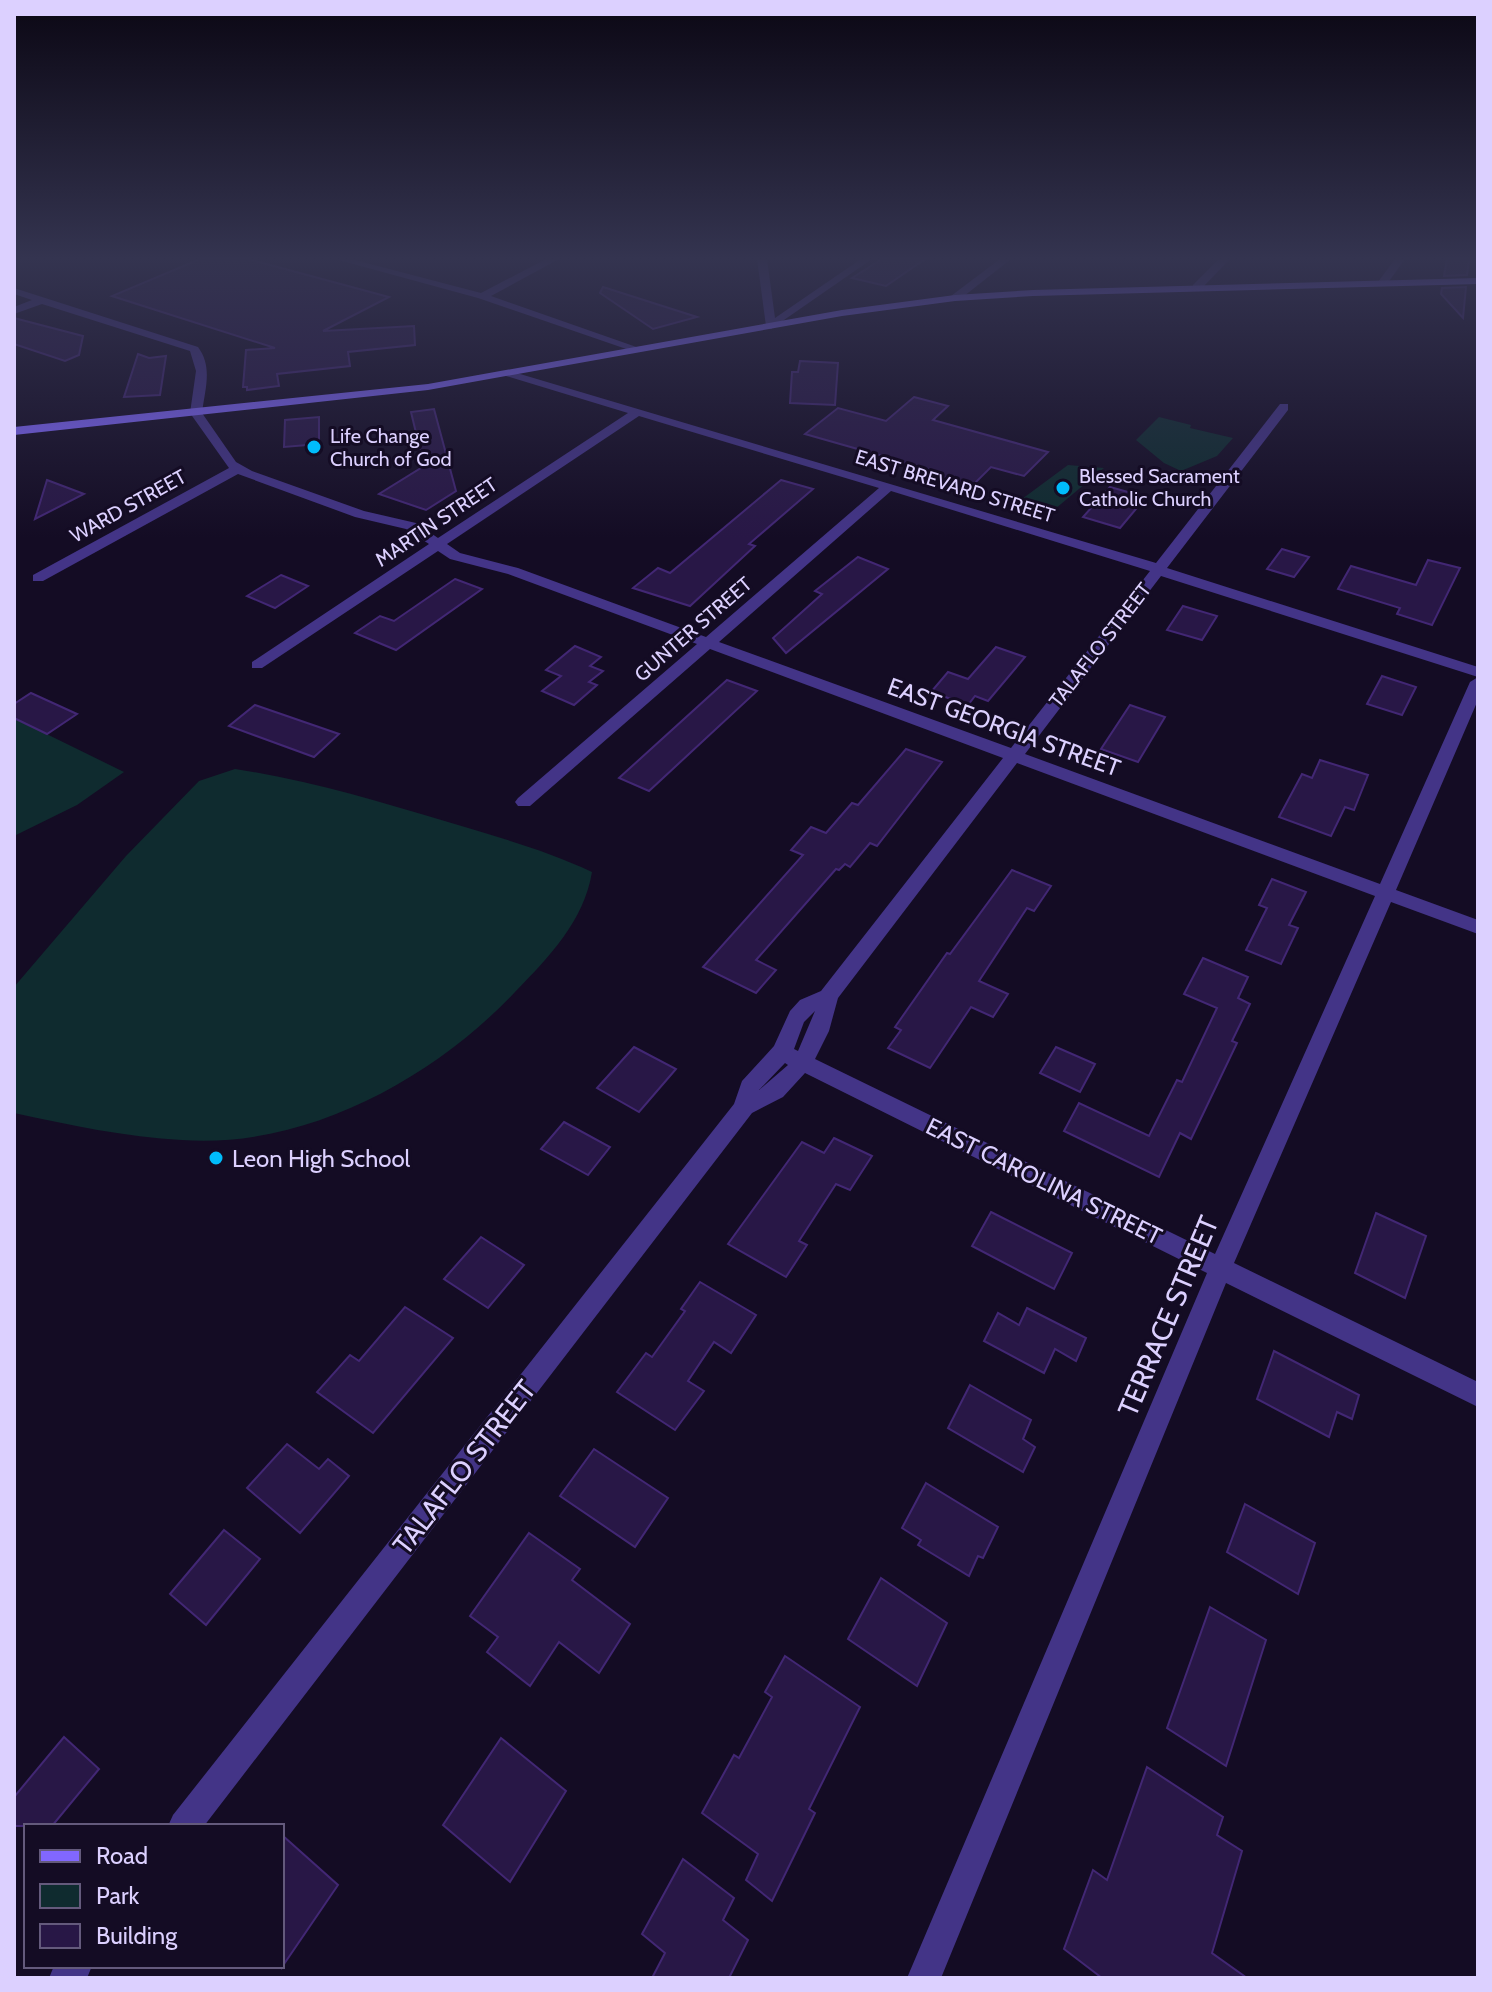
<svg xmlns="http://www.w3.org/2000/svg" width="1492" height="1992" font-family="Cabin,sans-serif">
  <rect width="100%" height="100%" fill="#140c24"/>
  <g fill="#0f2b2f">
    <polygon points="1159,417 1191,425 1190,428 1233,438 1217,456 1181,471 1164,463 1136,440"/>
    <polygon points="1068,465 1104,468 1055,509 1022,499"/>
    <polygon points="14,718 124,772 77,805 14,836"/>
    <path d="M235,769C308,780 377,801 448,822C497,837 546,850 592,872C584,921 549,957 515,992C433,1079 305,1149 182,1140C126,1137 69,1125 14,1113V987L126,856L199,781Z"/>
  </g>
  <g fill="#281746" stroke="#422774" stroke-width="2">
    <polygon points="200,259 248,259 389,297 323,331 414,326 415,345 348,352 350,366 277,374 279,386 247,390 247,387 243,387 246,350 275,348 112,296"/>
    <polygon points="882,259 925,259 886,286 852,278"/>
    <polygon points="1447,259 1469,259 1467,275 1444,276"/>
    <polygon points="603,287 697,317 653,329 600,293"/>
    <polygon points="1466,287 1463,318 1441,294 1442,288"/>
    <polygon points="14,318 83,336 79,355 65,361 14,344"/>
    <polygon points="138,354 149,358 166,356 160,395 124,397"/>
    <polygon points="800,361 838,363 835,405 790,403 792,372 798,372"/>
    <polygon points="914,397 948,406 933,420 1048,452 1024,476 991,467 973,485 932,474 935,471 805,434 838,408 886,421"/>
    <polygon points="434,409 456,491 426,510 379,494 424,466 411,412"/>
    <polygon points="319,417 319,444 284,447 285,420"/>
    <polygon points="47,480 84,494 35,519"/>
    <polygon points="781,480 813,489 749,544 755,546 690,606 633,588 658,568 670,573"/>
    <polygon points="1110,487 1146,497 1120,528 1083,517"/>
    <polygon points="1282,549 1309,557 1294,577 1267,569"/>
    <polygon points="858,557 888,569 786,653 773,638 822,594 815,591"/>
    <polygon points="1428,560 1460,568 1432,625 1397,614 1400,608 1338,589 1351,566 1416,585"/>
    <polygon points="281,575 308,586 275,608 247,596"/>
    <polygon points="455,579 482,589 396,650 355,633 380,616 394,621"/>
    <polygon points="1183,606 1217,616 1202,640 1167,630"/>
    <polygon points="575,646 601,657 590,666 603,671 589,682 597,685 574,705 542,691 561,676 546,670"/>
    <polygon points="996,647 1025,657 988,701 975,696 968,705 931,692 948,672 968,679"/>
    <polygon points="1382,676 1416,687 1402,715 1367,704"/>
    <polygon points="727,680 757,691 649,791 619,778"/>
    <polygon points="31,693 77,714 47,734 14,718 14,704"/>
    <polygon points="255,705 339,734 314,757 229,726"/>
    <polygon points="1130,705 1165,717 1138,762 1101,749"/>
    <polygon points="906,749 942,762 877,846 870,843 850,867 845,864 839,870 836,869 756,960 776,970 756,993 703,967 803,855 791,850 811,827 826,833 852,803 858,805"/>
    <polygon points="1320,760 1368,775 1354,810 1345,807 1331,836 1279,817 1302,774 1312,778"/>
    <polygon points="1012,870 1051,886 1034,911 1027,908 979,981 1008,994 993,1017 971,1007 930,1068 888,1048 901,1030 895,1027 947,953 950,954"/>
    <polygon points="1272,879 1306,892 1289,925 1298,928 1281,964 1246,950 1267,908 1259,905"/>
    <polygon points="1203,958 1248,977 1238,998 1250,1004 1232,1041 1237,1043 1191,1139 1180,1133 1159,1177 1064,1131 1079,1103 1149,1136 1177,1080 1182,1082 1217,1008 1184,994"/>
    <polygon points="634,1047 676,1069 639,1112 597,1088"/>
    <polygon points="1056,1047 1095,1064 1080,1092 1040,1073"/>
    <polygon points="564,1122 610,1147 588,1175 541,1149"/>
    <polygon points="834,1138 872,1156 850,1190 836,1184 799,1241 807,1245 786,1277 728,1244 802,1142 824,1153"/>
    <polygon points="991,1212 1072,1253 1054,1289 972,1246"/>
    <polygon points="1376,1213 1426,1236 1405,1298 1355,1273"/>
    <polygon points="481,1237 524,1265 488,1308 444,1279"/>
    <polygon points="700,1282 756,1315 731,1353 714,1342 688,1381 704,1391 675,1430 617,1392 646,1353 652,1357 685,1311 681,1309"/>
    <polygon points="405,1307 453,1338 373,1433 317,1392 350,1355 359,1361"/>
    <polygon points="1027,1308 1086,1338 1076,1361 1055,1349 1044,1373 984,1341 998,1313 1019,1325"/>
    <polygon points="1274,1351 1359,1395 1352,1419 1337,1412 1329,1437 1257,1399"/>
    <polygon points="970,1385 1031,1420 1023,1439 1035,1447 1023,1472 948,1428"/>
    <polygon points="287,1444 319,1469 328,1459 349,1476 300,1533 247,1488"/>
    <polygon points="594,1449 668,1498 635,1547 560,1496"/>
    <polygon points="926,1483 998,1527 983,1558 978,1556 969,1576 918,1545 921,1540 902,1528"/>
    <polygon points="1245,1504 1315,1543 1298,1594 1227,1552"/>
    <polygon points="224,1530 260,1559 206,1625 170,1594"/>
    <polygon points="529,1533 580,1569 572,1580 630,1624 599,1673 559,1642 530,1686 487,1652 498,1637 470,1616"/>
    <polygon points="881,1578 947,1623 917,1686 848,1639"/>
    <polygon points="1210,1607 1266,1640 1226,1766 1167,1728"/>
    <polygon points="785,1656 860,1707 809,1809 815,1813 772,1901 746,1880 758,1854 702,1813 734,1755 739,1758 772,1697 765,1692"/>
    <polygon points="64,1737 99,1769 52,1826 14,1826 14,1797"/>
    <polygon points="501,1738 566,1791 510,1882 443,1825"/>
    <polygon points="1147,1767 1223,1817 1217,1835 1242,1851 1212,1953 1247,1978 1102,1978 1064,1949 1093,1870 1107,1880"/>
    <polygon points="282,1835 338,1885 282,1967"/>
    <polygon points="683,1859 734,1898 723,1920 748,1940 729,1978 652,1978 665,1953 642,1934"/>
  </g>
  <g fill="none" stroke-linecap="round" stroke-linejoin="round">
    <g fill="#433487" fill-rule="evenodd">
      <polygon points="335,259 351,259 481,293 546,259 559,259 491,296 645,350 635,352 478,298"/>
      <polygon points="757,259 767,259 775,318 861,259 872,259 771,329 766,326"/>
      <polygon points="1000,259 1011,259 959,300 951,300 951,296"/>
      <polygon points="1219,259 1230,259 1201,289 1193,289 1193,285"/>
      <polygon points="1395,259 1405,259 1387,284 1379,284 1378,282"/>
      <path d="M14,288L198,347C213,367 205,389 202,413L236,462L252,471L364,511L416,523L438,538L628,413L506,376L504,374L510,371L1156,563L1280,404H1288V410L1167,568L1478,667V677L1161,576L1025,754L1380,884L1470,682L1478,677V700L1396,890L1478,920V934L1391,902L1234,1263L1478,1382V1407L1226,1283L941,1978H907L1207,1273L805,1073L783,1097L752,1113L204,1826H168L173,1815L734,1104L742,1081L774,1046L790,1011L800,1000L821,991L1003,758L710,649L530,806H518L515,802L518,798L697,644L508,574L450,559L438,551L262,668H252V662L429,544L406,529L355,517L238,474L43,581H33V575L229,468L190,413L196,371L190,351L42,304L14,314V307L32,300L14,294ZM639,416L879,488L706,637L518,568L460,553L447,544ZM891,491L1150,571L1011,748L719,642ZM1017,763L1375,896L1215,1254L815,1059L829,1031L838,998ZM815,1011L798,1051L794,1049L804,1022ZM785,1063L788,1065L759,1090Z"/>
      <polygon points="54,1966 92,1966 87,1978 49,1978"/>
    </g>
    <polygon fill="#8167ff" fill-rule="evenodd" points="1478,278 1478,284 1033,296 955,301 842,316 428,390 14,435 14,427 428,384 842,310 955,295 1033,290"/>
  </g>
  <linearGradient id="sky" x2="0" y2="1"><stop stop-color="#0b0714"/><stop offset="0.48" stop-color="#343450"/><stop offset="1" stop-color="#343450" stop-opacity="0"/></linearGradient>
  <rect width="1492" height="538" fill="url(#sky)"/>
  <g fill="#00bcfb" stroke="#140c24" stroke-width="3">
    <circle cx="314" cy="447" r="8"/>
    <circle cx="1063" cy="488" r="8"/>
    <circle cx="216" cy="1158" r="8"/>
  </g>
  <g text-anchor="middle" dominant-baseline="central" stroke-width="6" stroke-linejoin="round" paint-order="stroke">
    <g font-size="20" fill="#dcd0ff" stroke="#140c24" text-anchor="start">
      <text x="330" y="436">Life Change<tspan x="330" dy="23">Church of God</tspan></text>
      <text x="1079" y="476">Blessed Sacrament<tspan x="1079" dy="23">Catholic Church</tspan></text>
    </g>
    <g font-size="20" fill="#dcd0ff" stroke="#140c24">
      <text transform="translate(955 486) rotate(17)">EAST BREVARD STREET</text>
      <text transform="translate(128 506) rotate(-29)">WARD STREET</text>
      <text transform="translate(436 522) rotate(-34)">MARTIN STREET</text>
      <text transform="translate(693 629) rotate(-41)">GUNTER STREET</text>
      <text transform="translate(1100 645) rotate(-52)">TALAFLO STREET</text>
    </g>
    <g font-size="24" fill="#dcd0ff" stroke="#140c24">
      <text transform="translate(1004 727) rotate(20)">EAST GEORGIA STREET</text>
      <text transform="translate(1044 1181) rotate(26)">EAST CAROLINA STREET</text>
    </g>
    <g font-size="24" fill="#dcd0ff" stroke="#140c24" text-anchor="start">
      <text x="232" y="1158">Leon High School</text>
    </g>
    <g font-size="28" fill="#dcd0ff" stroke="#140c24">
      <text transform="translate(1168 1316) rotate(-67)">TERRACE STREET</text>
      <text transform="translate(464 1467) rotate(-52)">TALAFLO STREET</text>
    </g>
  </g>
  <rect width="1492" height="1992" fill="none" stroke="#dcd0ff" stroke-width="32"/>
  <rect x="24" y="1824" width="260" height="144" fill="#140c24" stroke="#645a7c" stroke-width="2"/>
  <rect x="40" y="1850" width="40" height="12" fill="#8167ff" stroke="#645a7c" stroke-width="2"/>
  <text x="96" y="1864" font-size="24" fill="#dcd0ff">Road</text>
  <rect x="40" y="1884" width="40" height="24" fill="#0f2b2f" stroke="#645a7c" stroke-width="2"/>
  <text x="96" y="1904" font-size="24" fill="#dcd0ff">Park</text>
  <rect x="40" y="1924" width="40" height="24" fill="#281746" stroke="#645a7c" stroke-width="2"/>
  <text x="96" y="1944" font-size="24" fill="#dcd0ff">Building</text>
</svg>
